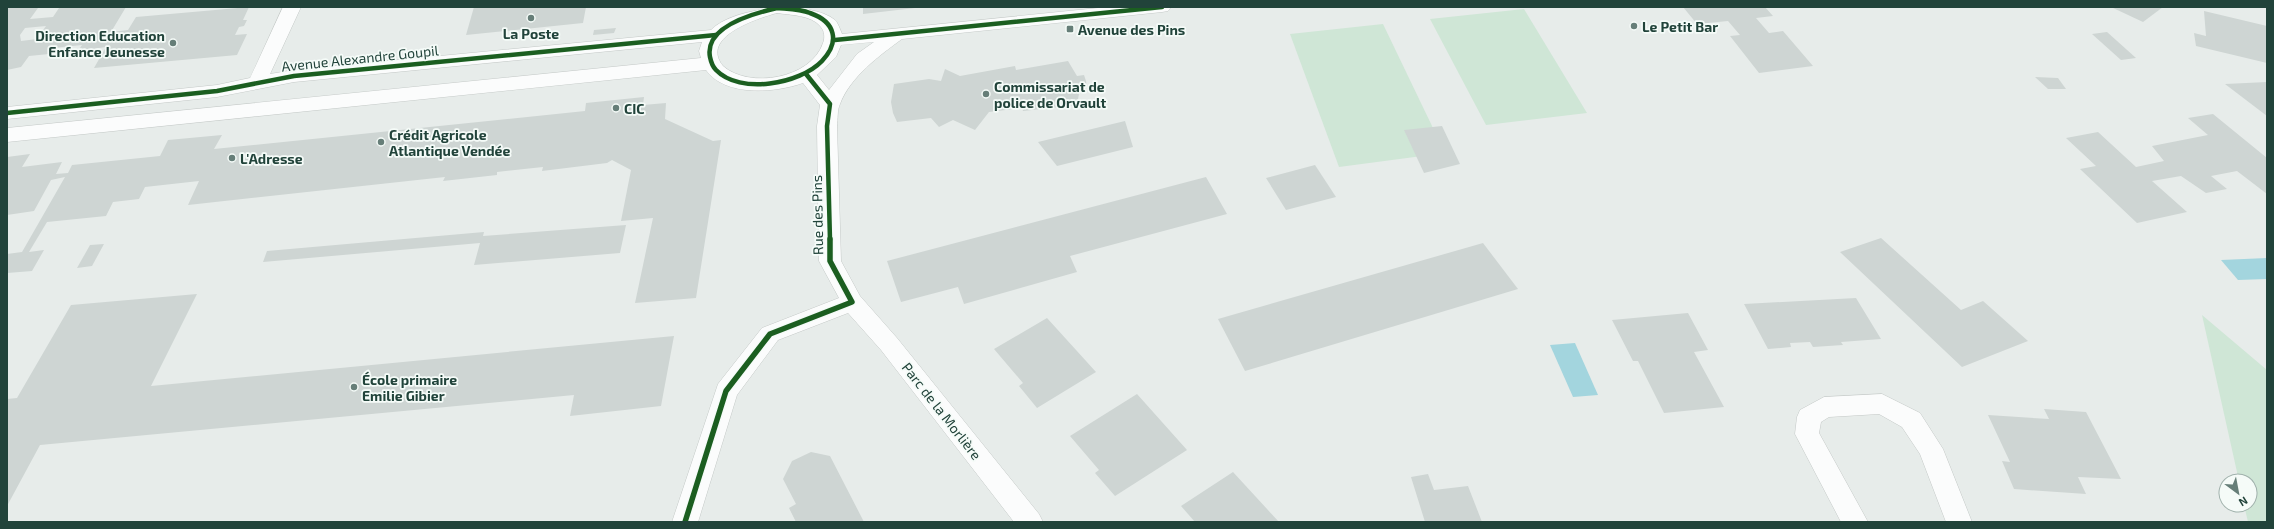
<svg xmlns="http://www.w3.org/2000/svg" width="2274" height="529" font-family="'Exo 2',sans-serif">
  <rect width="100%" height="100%" fill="#e7ecea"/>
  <g fill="#cfe6d6">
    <polygon points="1524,9 1587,113 1486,125 1430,19"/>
    <polygon points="1383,24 1445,153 1339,167 1290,34"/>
    <polygon points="2202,315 2267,370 2267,522 2248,522 2244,505 2250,505 2250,481 2239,481"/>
  </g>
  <g fill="#a3d5de">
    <polygon points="2267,258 2267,279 2238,280 2221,260"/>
    <polygon points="1575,343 1598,395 1573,397 1550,345"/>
  </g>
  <g fill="#ced5d3" fill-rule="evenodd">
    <path d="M7,7L38,8L30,19L53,17L59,8L126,7L111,32L128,30L136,17L249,7L243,20H247L244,26L239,27L235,35L247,34L237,55L94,68L106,47L78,51L82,45L53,48L49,54L29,56L21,67L7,70ZM46,26L37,39L21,41L20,35L25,28Z"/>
    <polygon points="474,7 586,7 583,23 466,35"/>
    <polygon points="863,7 915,7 915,8 863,14"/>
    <polygon points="1683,7 1765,7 1773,16 1756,18 1769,33 1783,31 1813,66 1759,73 1730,36 1740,35 1728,21 1697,24"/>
    <polygon points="2111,7 2163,7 2143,22"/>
    <polygon points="2204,11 2267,26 2267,63 2196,46 2194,33 2206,36"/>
    <polygon points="616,28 614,33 593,35 594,30"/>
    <polygon points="2107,32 2136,58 2121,60 2092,34"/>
    <polygon points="1068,61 1077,76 1084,75 1086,81 1087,87 1080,88 1077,105 1023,111 1022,108 989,112 975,130 953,120 939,127 931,118 897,122 893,113 891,102 894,84 929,79 941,81 945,69 960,76 1015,66 1016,70"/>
    <polygon points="2035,77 2058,78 2066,89 2048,89"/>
    <polygon points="2267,82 2267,116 2225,84"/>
    <polygon points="644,97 643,105 666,103 665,119 713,141 721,140 696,298 635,303 653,218 621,221 631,170 612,160 607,163 542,171 543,167 497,172 497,175 443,181 445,177 188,205 199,181 145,187 139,199 113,202 106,216 47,222 29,252 44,250 32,271 7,273 7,254 22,252 65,177 51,180 34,211 7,215 7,157 30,154 22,167 62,162 56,174 68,173 72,165 160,156 168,140 222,135 214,149 585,111 586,103"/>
    <polygon points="2213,114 2267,158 2267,194 2237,171 2211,176 2227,189 2206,193 2181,176 2152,181 2187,212 2137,223 2080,169 2096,166 2066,138 2098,132 2136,167 2164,161 2152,146 2208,135 2188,118"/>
    <polygon points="1125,121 1133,147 1057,166 1038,142"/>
    <polygon points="1442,126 1460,164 1424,173 1404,130"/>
    <polygon points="1315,165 1336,197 1286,210 1266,178"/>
    <polygon points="1206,177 1227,214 1070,256 1077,272 964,304 958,287 901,302 887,261"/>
    <polygon points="626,225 620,253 474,265 480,243 263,262 267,251 484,232 483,236"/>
    <polygon points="1881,238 1961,310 1983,301 2028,341 1962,367 1840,252"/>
    <polygon points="1483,243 1518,289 1245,371 1218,319"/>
    <polygon points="104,244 92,266 77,268 90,245"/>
    <polygon points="197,294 151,386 674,336 661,406 570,416 574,395 40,445 7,506 7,399 17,398 71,305"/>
    <polygon points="1856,298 1881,339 1841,342 1843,345 1813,347 1810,342 1790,343 1791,347 1768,349 1744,304"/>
    <polygon points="1688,313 1708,350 1694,352 1724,407 1664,413 1638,361 1633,361 1612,320"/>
    <polygon points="1047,318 1096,372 1037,408 1019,386 1023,383 994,349"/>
    <polygon points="1137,394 1187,450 1115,496 1095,473 1099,470 1070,436"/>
    <polygon points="2044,409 2086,412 2121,479 2078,477 2086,494 2014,489 2002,461 2010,462 1988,415 2049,419"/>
    <polygon points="811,452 830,456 864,522 796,522 789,508 796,504 783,479 792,461"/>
    <polygon points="1233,472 1279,522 1195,522 1181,506"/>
    <polygon points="1428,474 1434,490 1468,486 1482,522 1425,522 1411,477"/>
  </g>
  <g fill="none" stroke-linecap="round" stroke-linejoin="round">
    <g stroke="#c4c9c7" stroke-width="1">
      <g id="minor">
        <path d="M283,7H301L270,74L294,70L711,30C734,6 811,0 835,20C838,23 840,29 842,34L1108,7H1171L1168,11L1162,12L902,39C880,55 850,77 840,104C837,110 838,119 837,126L841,261L860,296L897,338L1039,514L1043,522H1014L881,350L848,313L778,340L737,395L698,522H672L718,384L762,328L839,298L819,261L817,126L820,105L803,83C775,93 725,97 706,70L7,142V128L701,58L699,51L702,42L294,82L217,97L7,119V107L217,85L250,78ZM777,13C790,15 811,15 820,26C825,31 825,38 823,43C811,79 749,89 723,66C699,37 758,18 777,13ZM874,42L857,54L829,90L817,75L836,57L841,45Z"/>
        <polygon points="1882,394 1920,413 1943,449 1972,522 1946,522 1920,454 1902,427 1879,414 1829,417 1821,422 1819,433 1868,522 1841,522 1795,434 1797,417 1800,410 1824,397"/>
      </g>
    </g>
    <use href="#minor" fill="#fbfcfc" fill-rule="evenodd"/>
    <g stroke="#f5fbf8" stroke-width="6">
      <g id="cycleway-far1">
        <path d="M777,8C787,9 800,9 810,13C836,22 840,42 822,61C800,84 740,95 716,70C712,66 711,62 710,57C704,26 755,13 777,8Z"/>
        <polyline points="835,40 1162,7"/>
        <polyline points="806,74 830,104 827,126 830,240"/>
        <polyline points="7,113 217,91 294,76 716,35"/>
      </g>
    </g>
    <g stroke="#f5fbf8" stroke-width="8">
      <polyline id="cycleway" points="685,522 726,391 770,334 852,302 830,261 830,239"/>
    </g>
    <use href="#cycleway-far1" stroke="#1b5e20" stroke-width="4.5"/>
    <use href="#cycleway" stroke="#1b5e20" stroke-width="5.5"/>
  </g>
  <g fill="#667e78" stroke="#f5fbf8" stroke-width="1.5">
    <circle cx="531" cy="18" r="4"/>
    <circle cx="1634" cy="26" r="4"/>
    <rect x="1066" y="25" width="8" height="8" rx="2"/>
    <circle cx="173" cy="43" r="4"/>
    <circle cx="986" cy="94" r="4"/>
    <circle cx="616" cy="108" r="4"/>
    <circle cx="381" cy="142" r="4"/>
    <circle cx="232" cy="158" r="4"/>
    <circle cx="354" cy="387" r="4"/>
  </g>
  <g text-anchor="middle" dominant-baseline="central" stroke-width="3.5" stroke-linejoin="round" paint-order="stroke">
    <g font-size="14" font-weight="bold" fill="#21433a" stroke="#f5fbf8" text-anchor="start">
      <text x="1642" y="26">Le Petit Bar</text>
      <text x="1078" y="29">Avenue des Pins</text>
      <text x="531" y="33" text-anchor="middle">La Poste</text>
      <text x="165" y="35" text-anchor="end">Direction Education<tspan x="165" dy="16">Enfance Jeunesse</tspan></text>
      <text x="994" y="86">Commissariat de<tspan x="994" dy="16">police de Orvault</tspan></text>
      <text x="624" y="108">CIC</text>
      <text x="389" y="134">Crédit Agricole<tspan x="389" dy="16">Atlantique Vendée</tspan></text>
      <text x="240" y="158">L'Adresse</text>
      <text x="362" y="379">École primaire<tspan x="362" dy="16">Emilie Gibier</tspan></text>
    </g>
    <g font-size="14" fill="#21433a" stroke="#f5fbf8">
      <text transform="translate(360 58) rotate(-6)">Avenue Alexandre Goupil</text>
      <text transform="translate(817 215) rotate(-91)">Rue des Pins</text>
      <text transform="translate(942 411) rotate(52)">Parc de la Morlière</text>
    </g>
  </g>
  <rect width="2274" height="529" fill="none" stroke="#21433a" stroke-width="16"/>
  <g transform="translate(2238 493) rotate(148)"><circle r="19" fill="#f5fbf8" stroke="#a0b1ac"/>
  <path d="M0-3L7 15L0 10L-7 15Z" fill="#667e78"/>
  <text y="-6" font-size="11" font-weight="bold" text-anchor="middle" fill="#21433a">N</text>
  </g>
</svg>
